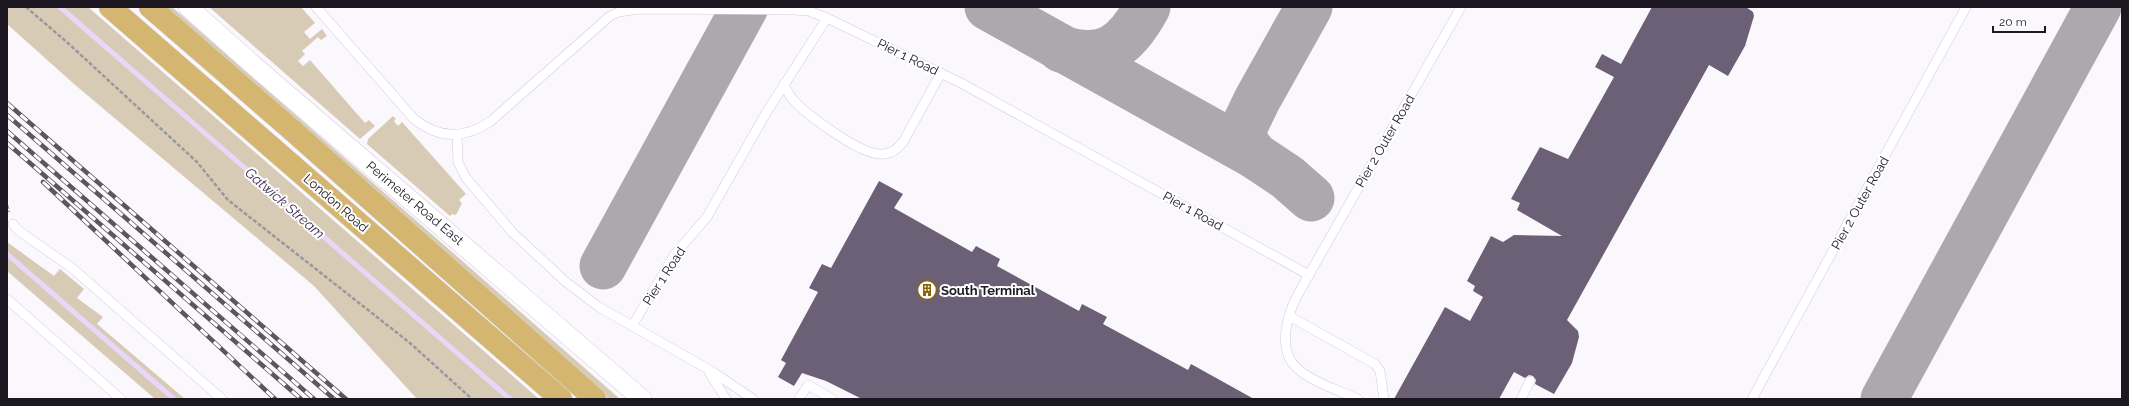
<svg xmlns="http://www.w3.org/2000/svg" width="2129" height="406" font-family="Raleway,sans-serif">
  <rect width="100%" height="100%" fill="#fbf8fd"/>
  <g fill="#d8cbb5">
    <polygon points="7,7 88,7 539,399 417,399 314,286 74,84 7,24"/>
    <polygon points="159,7 172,7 620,399 609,399"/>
    <polygon points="209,7 301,7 315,23 304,32 310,39 322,29 327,36 321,40 318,37 302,51 305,54 298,61 303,66 310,60 365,123 369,120 375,126 360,139"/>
    <polygon points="393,116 396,119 394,121 398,126 402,122 466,194 459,200 462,203 456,215 452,214 450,216 367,144 368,139"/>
    <polygon points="7,242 54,276 60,269 84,289 77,298 103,317 97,324 185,399 155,399 7,271"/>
  </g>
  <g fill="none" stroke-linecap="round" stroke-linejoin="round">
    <g stroke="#e8d7f8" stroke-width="5">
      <polyline points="60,7 510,399"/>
      <polyline points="7,254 174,399"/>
    </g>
    <g stroke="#aba8ae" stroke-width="47">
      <polyline points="988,7 1254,155 1287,177 1311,198"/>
      <path d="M1061,49C1106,63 1127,44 1147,7"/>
      <polyline points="1254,155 1244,141 1244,127 1257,100 1309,7"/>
      <polyline points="603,266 745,7"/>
      <polyline points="1884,399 2098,7"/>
    </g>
  </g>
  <g fill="#6b6075">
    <polygon points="1652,7 1746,7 1753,12 1754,16 1745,46 1728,76 1709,65 1567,320 1578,331 1579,337 1572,363 1554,394 1535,384 1536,380 1533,376 1529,375 1525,378 1514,372 1499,399 1394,399 1445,307 1470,321 1483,297 1473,291 1475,286 1467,281 1491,236 1503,242 1514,235 1562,236 1517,210 1520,203 1511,199 1540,147 1568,159 1614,77 1595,67 1602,54 1621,64"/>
    <polygon points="879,181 903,194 894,208 972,252 976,246 1000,259 997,266 1079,311 1082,304 1107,317 1103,324 1188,370 1191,364 1254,399 862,399 826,381 802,373 794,386 778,377 786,363 781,360 818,292 809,288 822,264 831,268"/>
  </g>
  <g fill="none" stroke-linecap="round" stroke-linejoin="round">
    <g stroke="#d4c7df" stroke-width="10">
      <g id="service">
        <path d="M316,7L414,119C439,139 465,139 491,121L610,16L619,12L638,9L794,10L809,11L827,18"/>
        <path d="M784,84C787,91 790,97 795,102C810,117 859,153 879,154C889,155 897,150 903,142L941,73"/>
        <polyline points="457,135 458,162 466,178 513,233 566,282 599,307 713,372 753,399"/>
        <polyline points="13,224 19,231 72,268 222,399"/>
        <polyline points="7,299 121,399"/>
        <polyline points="1289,316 1375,364 1380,371 1384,399"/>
        <polyline points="632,326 675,254 707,217 766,113 827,18 961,83 1309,275"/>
        <polyline points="709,372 726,399"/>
        <polyline points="799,399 808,385 832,399"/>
        <path d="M1358,399C1339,390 1313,383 1297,368C1277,350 1287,316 1297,296L1461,7"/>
        <polyline points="1521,399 1530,381"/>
        <polyline points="1752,399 1966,7"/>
      </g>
    </g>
    <g stroke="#d4c7df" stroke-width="20">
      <polyline id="minor" points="188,7 252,64 642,399"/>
    </g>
    <g stroke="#d6d5d7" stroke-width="23">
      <g id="primary">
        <polyline points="110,7 561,399"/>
        <polyline points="150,7 292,130 595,399"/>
      </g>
    </g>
    <g stroke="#9a979d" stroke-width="2.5" stroke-dasharray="4 2" stroke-linecap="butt">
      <polyline points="26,7 69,44 197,162 228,200 410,343 472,399"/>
      <polyline points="7,205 9,212"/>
    </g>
    <use href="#service" stroke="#fff" stroke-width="9"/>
    <use href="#minor" stroke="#fff" stroke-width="19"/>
    <use href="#primary" stroke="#d5b671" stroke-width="22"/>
    <g stroke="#5b575f" stroke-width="4.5">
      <g id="rail">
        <polyline points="7,103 346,399"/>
        <polyline points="7,115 334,399"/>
        <polyline points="7,131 314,399"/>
        <polyline points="7,143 301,399"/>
        <polyline points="43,182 275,399"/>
      </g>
    </g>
    <use href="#rail" stroke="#fff" stroke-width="3" stroke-dasharray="9" stroke-linecap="butt"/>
  </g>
  <defs>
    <g id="building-ring" transform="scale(1)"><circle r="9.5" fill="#fff" stroke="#8d6407" stroke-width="1.5"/><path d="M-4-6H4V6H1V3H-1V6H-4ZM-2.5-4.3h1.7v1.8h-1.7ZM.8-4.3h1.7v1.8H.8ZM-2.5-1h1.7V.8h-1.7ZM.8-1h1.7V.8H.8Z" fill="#8d6407"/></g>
  </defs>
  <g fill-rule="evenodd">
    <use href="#building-ring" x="927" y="290"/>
  </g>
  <g text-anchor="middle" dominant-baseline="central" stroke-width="4" stroke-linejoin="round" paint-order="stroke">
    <g font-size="13" fill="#1c1720" stroke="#fff">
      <text transform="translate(908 57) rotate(26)">Pier 1 Road</text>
      <text transform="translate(1385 141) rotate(-60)">Pier 2 Outer Road</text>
      <text transform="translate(336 203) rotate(41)">London Road</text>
      <text transform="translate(415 203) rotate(40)">Perimeter Road East</text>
      <text transform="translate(1860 203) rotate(-61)">Pier 2 Outer Road</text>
      <text transform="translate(1193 211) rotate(29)">Pier 1 Road</text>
      <text transform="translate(664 276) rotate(-57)">Pier 1 Road</text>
    </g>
    <g font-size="13" font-weight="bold" fill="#1c1720" stroke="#fff" text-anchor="start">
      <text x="941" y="290">South Terminal</text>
    </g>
    <g font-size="14" font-style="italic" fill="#442c57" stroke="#fff">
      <text transform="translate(285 203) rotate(41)">Gatwick Stream</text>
    </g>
  </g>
  <rect width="2129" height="406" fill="none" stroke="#1c1720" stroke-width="16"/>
  <path d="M1993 26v6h52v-6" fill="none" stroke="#1c1720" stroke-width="2"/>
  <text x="1999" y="26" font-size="12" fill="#1c1720" stroke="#ffffff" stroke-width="3" paint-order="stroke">20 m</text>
</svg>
